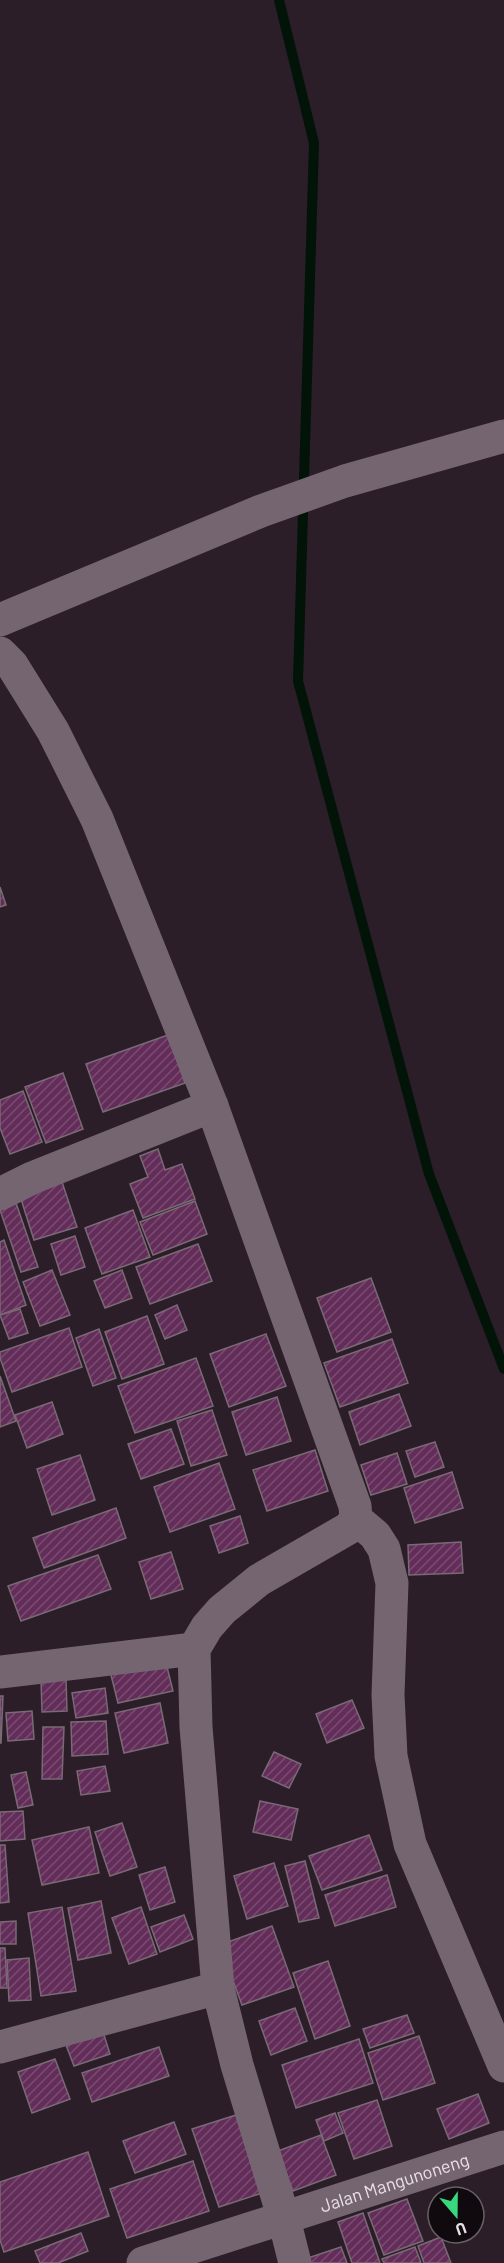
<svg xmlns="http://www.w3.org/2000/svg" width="504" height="2263" font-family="Barlow,sans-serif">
  <defs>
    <pattern id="building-hatch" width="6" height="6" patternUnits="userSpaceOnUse" patternTransform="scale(1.5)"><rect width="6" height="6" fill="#632d59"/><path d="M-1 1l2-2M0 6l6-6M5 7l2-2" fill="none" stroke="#7a4b71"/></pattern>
  </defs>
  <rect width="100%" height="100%" fill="#2b1e28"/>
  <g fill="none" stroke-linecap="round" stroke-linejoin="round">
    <polyline stroke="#011407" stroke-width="10" points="279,0 314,143 298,681 429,1174 504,1369"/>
  </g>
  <g fill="url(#building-hatch)" stroke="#796a75" stroke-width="1.5">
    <polygon points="0,887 6,905 0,907"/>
    <polygon points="168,1035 185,1083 103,1112 86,1064"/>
    <polygon points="63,1073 83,1129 46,1143 25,1087"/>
    <polygon points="23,1091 42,1142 10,1154 0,1128 0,1100"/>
    <polygon points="158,1149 165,1170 182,1164 195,1199 143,1218 130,1184 148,1177 140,1156"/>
    <polygon points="62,1182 77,1227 34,1240 20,1196"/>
    <polygon points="195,1201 207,1234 153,1255 140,1222"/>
    <polygon points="16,1203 38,1267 21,1272 0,1210"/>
    <polygon points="133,1210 150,1257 102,1274 85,1228"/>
    <polygon points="75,1236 85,1267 61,1275 51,1244"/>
    <polygon points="4,1240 26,1305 0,1315 0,1242"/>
    <polygon points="198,1244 212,1281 150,1304 136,1267"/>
    <polygon points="52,1270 70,1315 40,1326 23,1282"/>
    <polygon points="122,1270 132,1298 105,1308 94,1281"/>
    <polygon points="371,1278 391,1332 337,1352 317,1298"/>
    <polygon points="177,1305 187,1330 165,1339 155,1315"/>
    <polygon points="20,1309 28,1333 9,1339 0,1315"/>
    <polygon points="147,1316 164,1364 122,1379 105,1332"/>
    <polygon points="69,1328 82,1367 12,1392 0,1358 0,1352"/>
    <polygon points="99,1329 116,1378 93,1386 76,1338"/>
    <polygon points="266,1334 286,1386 229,1407 210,1354"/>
    <polygon points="392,1339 408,1383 340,1407 324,1363"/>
    <polygon points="196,1358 213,1406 135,1433 118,1386"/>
    <polygon points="0,1376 16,1421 0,1427"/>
    <polygon points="399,1394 411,1426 360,1445 349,1412"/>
    <polygon points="277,1397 291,1441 246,1455 232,1412"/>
    <polygon points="52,1402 63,1434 27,1448 15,1415"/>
    <polygon points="212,1410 227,1455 191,1466 177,1421"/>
    <polygon points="171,1429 184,1464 141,1479 128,1444"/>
    <polygon points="435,1442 444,1467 415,1477 406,1451"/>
    <polygon points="315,1450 328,1491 267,1511 253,1470"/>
    <polygon points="397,1453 407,1484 371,1495 361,1465"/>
    <polygon points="80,1455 95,1500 52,1515 37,1469"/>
    <polygon points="219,1463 235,1509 170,1532 154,1487"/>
    <polygon points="452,1472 463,1508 415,1523 404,1488"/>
    <polygon points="116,1508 126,1538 44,1568 33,1538"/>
    <polygon points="240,1516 248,1543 219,1553 210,1526"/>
    <polygon points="461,1542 463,1573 409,1575 408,1545"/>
    <polygon points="171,1552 183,1589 151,1599 139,1562"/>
    <polygon points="98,1555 111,1589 21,1621 8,1586"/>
    <polygon points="165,1659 173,1691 118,1703 110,1671"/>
    <polygon points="66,1679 67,1711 42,1712 41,1680"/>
    <polygon points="105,1688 108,1713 76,1718 72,1693"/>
    <polygon points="0,1696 3,1696 1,1743 0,1743"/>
    <polygon points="352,1700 364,1728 327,1743 316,1714"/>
    <polygon points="160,1703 168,1743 124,1753 115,1713"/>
    <polygon points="32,1711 34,1739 8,1741 6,1713"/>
    <polygon points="106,1721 108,1754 72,1756 71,1722"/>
    <polygon points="43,1727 64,1727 62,1779 42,1779"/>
    <polygon points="274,1752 301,1764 289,1788 262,1776"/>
    <polygon points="105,1766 110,1791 81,1795 77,1771"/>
    <polygon points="26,1772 33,1805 18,1808 11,1775"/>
    <polygon points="260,1801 298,1809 291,1840 253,1832"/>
    <polygon points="23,1811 25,1839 0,1841 0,1812"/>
    <polygon points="122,1823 137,1867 110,1876 95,1832"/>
    <polygon points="89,1827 99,1873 42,1885 32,1840"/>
    <polygon points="369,1835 382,1870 322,1890 309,1856"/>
    <polygon points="0,1845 5,1845 9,1902 0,1903"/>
    <polygon points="305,1861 319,1918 299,1922 285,1866"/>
    <polygon points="274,1863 288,1906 247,1919 234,1876"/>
    <polygon points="165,1867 175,1902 150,1910 139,1875"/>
    <polygon points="387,1875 396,1907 335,1926 325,1895"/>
    <polygon points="101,1901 111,1953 78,1960 68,1908"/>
    <polygon points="62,1907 76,1991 41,1996 28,1913"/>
    <polygon points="141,1907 157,1954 129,1964 112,1918"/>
    <polygon points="184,1915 193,1939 160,1952 151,1927"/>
    <polygon points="16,1921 16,1944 0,1944 0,1922"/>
    <polygon points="272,1926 294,1987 242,2005 220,1945"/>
    <polygon points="0,1948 5,1948 7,1988 0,1988"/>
    <polygon points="29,1958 31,2000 9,2001 7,1960"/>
    <polygon points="328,1961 350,2026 315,2039 293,1973"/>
    <polygon points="295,2008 307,2041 271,2055 259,2021"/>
    <polygon points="407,2015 414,2033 370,2048 363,2029"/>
    <polygon points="103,2032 110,2054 74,2066 66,2045"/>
    <polygon points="419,2036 435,2083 383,2100 368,2053"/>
    <polygon points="359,2039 373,2083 296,2108 282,2065"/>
    <polygon points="159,2047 169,2076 92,2102 82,2073"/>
    <polygon points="55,2059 70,2099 32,2113 18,2072"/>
    <polygon points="478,2094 489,2123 449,2139 437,2109"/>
    <polygon points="377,2100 392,2146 354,2159 338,2113"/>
    <polygon points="335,2113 343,2133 324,2141 316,2120"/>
    <polygon points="236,2115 262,2193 219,2207 192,2129"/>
    <polygon points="174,2122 186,2154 135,2173 123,2141"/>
    <polygon points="321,2135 336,2175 293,2191 278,2151"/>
    <polygon points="88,2152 109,2216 4,2252 0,2240 0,2182"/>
    <polygon points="193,2161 209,2211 127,2238 110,2189"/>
    <polygon points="407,2199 423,2241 384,2255 368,2213"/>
    <polygon points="363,2213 380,2263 352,2263 338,2222"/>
    <polygon points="81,2233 88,2251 58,2263 40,2263 35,2251"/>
    <polygon points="441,2237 451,2263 424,2263 418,2246"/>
    <polygon points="341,2247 347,2263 307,2263 305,2259"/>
    <polygon points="415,2247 421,2263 384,2263 382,2259"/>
  </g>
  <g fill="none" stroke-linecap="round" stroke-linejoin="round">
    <g stroke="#756571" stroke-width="33">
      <polyline points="0,620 261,511 345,481 504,436"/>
      <polyline points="0,653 12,665 53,731 97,819 212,1106 355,1506 356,1519 349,1528 259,1580 222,1610 207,1627 194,1649 196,1727 218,1988 237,2065 284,2219 295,2263"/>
      <polyline points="0,1194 32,1178 212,1106"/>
      <polyline points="356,1519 375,1535 384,1549 392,1583 388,1695 391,1756 410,1844 504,2066"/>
      <polyline points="0,1672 194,1649"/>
      <polyline points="0,2047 218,1988"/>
      <path id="s1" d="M143,2263L504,2147"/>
    </g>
  </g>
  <g text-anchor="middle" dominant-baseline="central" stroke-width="4.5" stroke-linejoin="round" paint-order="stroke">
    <g font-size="18" fill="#eae1e7" stroke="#100a0e">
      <text stroke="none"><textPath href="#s1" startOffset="264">Jalan Mangunoneng</textPath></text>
    </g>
  </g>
  <g transform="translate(456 2215) rotate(160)"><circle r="28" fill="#100a0e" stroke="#676065" stroke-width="1.5"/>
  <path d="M0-4.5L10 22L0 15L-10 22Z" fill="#39d87f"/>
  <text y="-9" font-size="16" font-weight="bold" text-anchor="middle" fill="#eae1e7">U</text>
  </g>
</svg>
